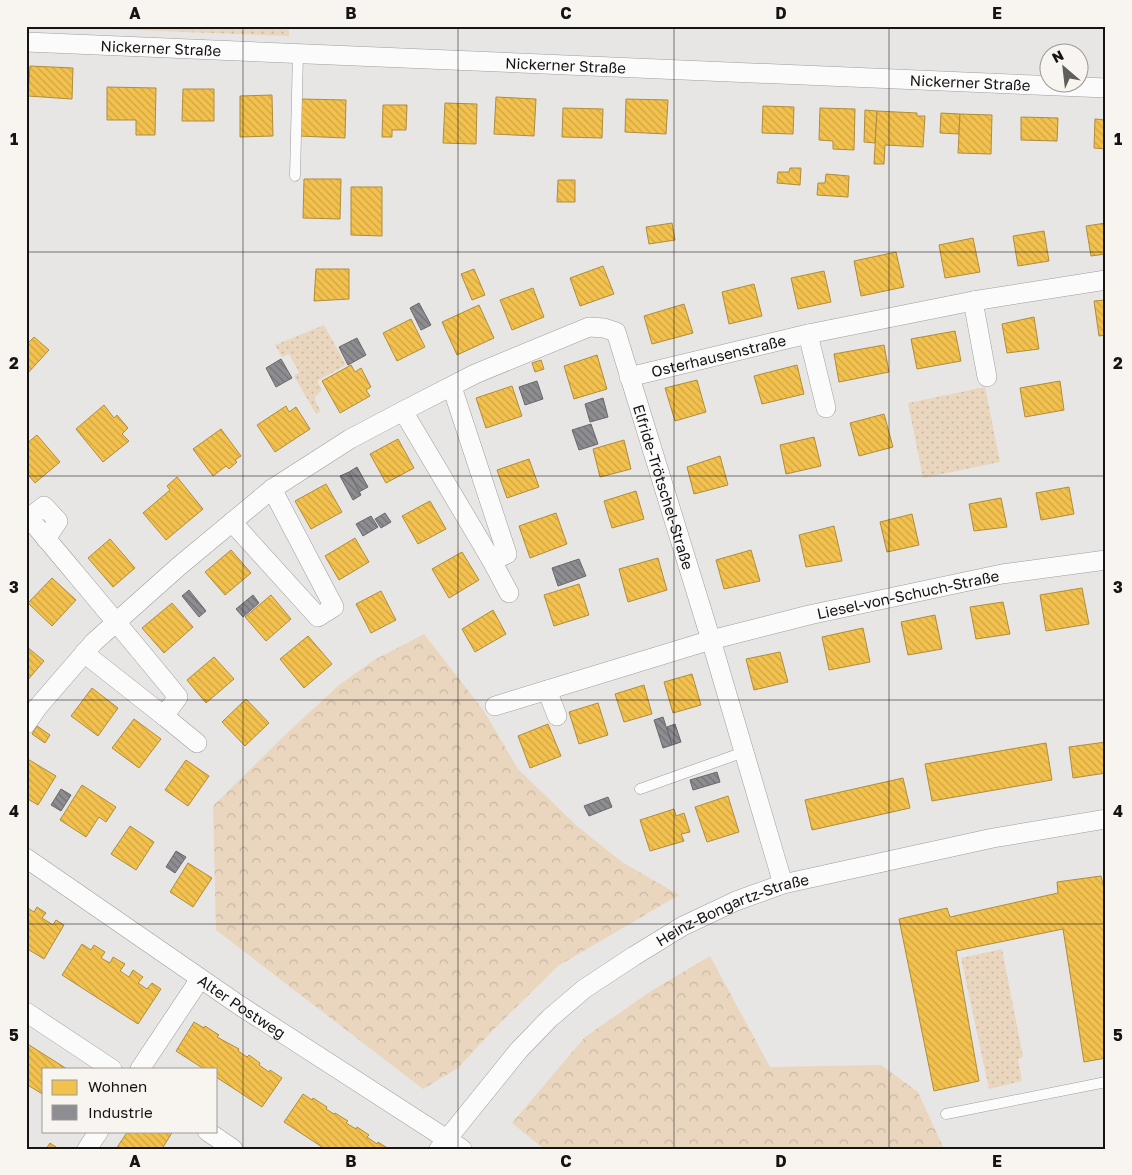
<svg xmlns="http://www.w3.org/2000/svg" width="1132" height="1175" font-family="'Golos Text',sans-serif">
  <defs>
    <pattern id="green-dots" width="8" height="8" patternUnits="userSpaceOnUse" patternTransform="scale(1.25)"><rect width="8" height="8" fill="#ead6be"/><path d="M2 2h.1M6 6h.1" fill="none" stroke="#c8b7a2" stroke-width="1.8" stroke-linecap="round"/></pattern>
    <pattern id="forest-crowns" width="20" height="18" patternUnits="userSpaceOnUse" patternTransform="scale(1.25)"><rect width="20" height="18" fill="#ead6be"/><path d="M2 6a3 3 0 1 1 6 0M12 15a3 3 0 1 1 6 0" fill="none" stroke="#c8b7a2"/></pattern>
    <pattern id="homes-back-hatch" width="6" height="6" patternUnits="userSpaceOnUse" patternTransform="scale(1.25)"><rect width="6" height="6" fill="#f2c14e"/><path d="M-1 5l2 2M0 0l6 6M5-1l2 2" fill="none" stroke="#cfa543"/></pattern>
    <pattern id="industry-back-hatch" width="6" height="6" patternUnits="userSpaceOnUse" patternTransform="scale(1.25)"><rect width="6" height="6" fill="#8d8d92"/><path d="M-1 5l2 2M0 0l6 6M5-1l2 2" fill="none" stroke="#727276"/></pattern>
  </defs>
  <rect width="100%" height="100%" fill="#e8e6e4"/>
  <g fill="url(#green-dots)">
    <polygon points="29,26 289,26 289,36"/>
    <polygon points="324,325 346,365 317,381 322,390 315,397 316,403 321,411 316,414 294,376 299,372 289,354 282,357 275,345"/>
    <polygon points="985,387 1000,462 923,478 908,403"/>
    <polygon points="1002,949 1023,1057 1018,1059 1022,1081 989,1089 961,958"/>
  </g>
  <g fill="url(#forest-crowns)">
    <polygon points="424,634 484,711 518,769 578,827 622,862 679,895 558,966 494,1029 458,1068 423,1089 216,930 213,806 286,734 339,685 374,660"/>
    <polygon points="710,956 770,1067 881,1065 918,1092 944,1149 544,1149 512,1123 585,1037 651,991"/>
  </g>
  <g fill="url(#homes-back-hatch)" stroke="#b08d3c">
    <polygon points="30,66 73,68 72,99 28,96"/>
    <polygon points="107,87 156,88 155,135 136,135 136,120 107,120"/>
    <polygon points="183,89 214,89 214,121 182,121"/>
    <polygon points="272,95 273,136 240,137 240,96"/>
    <polygon points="496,97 536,99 534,136 494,134"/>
    <polygon points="301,99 346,100 345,138 299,136"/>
    <polygon points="626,99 668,100 666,134 625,132"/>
    <polygon points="445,103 477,104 476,144 443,143"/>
    <polygon points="383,105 407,105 406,130 392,130 392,137 382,137"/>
    <polygon points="763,106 794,107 793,134 762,133"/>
    <polygon points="563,108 603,109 602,138 562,137"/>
    <polygon points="820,108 855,109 854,150 833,149 833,141 819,140"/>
    <polygon points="865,110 877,111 875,143 864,142"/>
    <polygon points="877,111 917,113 917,116 925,116 923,147 885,145 884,164 874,164"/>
    <polygon points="941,113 960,114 959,134 940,133"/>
    <polygon points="960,114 992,115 991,154 958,153"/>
    <polygon points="1021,117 1058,118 1057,141 1021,140"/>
    <polygon points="1095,119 1106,120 1106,149 1094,148"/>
    <polygon points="790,168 801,168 800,185 777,183 778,172 789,172"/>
    <polygon points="826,174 849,176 848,197 817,195 818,183 825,183"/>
    <polygon points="304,179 341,179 340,219 303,218"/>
    <polygon points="558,180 575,180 575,202 557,202"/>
    <polygon points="351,187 382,187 382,236 351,235"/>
    <polygon points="672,223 675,240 649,244 646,227"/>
    <polygon points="1106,223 1106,254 1091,256 1086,226"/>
    <polygon points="1044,231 1049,261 1018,266 1013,236"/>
    <polygon points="973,238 980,272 945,278 939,245"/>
    <polygon points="896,252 904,287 861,296 854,261"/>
    <polygon points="603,266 614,294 580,306 570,278"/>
    <polygon points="316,269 349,269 349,299 314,301"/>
    <polygon points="474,269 485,295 472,300 461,274"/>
    <polygon points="824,271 831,302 798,309 791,278"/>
    <polygon points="754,284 762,316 729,324 722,292"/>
    <polygon points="533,288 544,317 512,330 500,300"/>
    <polygon points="1106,300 1106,335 1099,336 1094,301"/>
    <polygon points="684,304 693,333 652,344 644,316"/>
    <polygon points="479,305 494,338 457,355 442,322"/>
    <polygon points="1034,317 1039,349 1007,353 1002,324"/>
    <polygon points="411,319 425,347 397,361 383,333"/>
    <polygon points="955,331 961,361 917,369 911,339"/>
    <polygon points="34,337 49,350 27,374 26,345"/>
    <polygon points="884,345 889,372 839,382 834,354"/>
    <polygon points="597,355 607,389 574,399 564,366"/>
    <polygon points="541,360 544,369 535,372 532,363"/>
    <polygon points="351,365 355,372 361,368 371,387 366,390 370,396 340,413 322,381"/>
    <polygon points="797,365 804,394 762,404 754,376"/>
    <polygon points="697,380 706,412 675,421 665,388"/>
    <polygon points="1060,381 1064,410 1025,417 1020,388"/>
    <polygon points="512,386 522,416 486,428 476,398"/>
    <polygon points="104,405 114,418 117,415 128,428 122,434 129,441 103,462 76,429"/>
    <polygon points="286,406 289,412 296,407 310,429 275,452 257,425"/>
    <polygon points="884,414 893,447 859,456 850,423"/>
    <polygon points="221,429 241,456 235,460 237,462 229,469 226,466 213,476 193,449"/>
    <polygon points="37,435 60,462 35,483 26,472 26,444"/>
    <polygon points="814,437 821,466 786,474 780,445"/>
    <polygon points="398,439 414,468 386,483 370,454"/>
    <polygon points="624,440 631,469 600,477 593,449"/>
    <polygon points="720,456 728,485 694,494 687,467"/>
    <polygon points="529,459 539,487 507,498 497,470"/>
    <polygon points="177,477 203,509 166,540 143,513 170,490 167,486"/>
    <polygon points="326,484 342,512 311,529 295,501"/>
    <polygon points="1069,487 1074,514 1041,520 1036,493"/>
    <polygon points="636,491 644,519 612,528 604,501"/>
    <polygon points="1001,498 1007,527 974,531 969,504"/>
    <polygon points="430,501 446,529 418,544 402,516"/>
    <polygon points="556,513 567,544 530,558 519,526"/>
    <polygon points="912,514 919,545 887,552 880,522"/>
    <polygon points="834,526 842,561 806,567 799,535"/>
    <polygon points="355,538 369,562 339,580 325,556"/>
    <polygon points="110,539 135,568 113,587 88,558"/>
    <polygon points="231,550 251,573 225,595 205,572"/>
    <polygon points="751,550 760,581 724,589 716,560"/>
    <polygon points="462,552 479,580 449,598 432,569"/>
    <polygon points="658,558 667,590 628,602 619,569"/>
    <polygon points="52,578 76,600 52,626 28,603"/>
    <polygon points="579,584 589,615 554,626 544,595"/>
    <polygon points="1082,588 1089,624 1046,631 1040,595"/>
    <polygon points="381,591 396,620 371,633 356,604"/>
    <polygon points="271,595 291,619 266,641 245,617"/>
    <polygon points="1003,602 1010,634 976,639 970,607"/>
    <polygon points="172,603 193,627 164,653 142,628"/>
    <polygon points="493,610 506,634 475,652 462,629"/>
    <polygon points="935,615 942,649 908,655 901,622"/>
    <polygon points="863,628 870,662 829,670 822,637"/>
    <polygon points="308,636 332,664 304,688 280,659"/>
    <polygon points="26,646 44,661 26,682"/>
    <polygon points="780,652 788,682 754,690 746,659"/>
    <polygon points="214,657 234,679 206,703 187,680"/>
    <polygon points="692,674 701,705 673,713 664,682"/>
    <polygon points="644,685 652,714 624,722 615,694"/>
    <polygon points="92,688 118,708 98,736 71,716"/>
    <polygon points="246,699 269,723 245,746 222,722"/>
    <polygon points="598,703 608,735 579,744 569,712"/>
    <polygon points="134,719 161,739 139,768 112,748"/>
    <polygon points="548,724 561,756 530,768 518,736"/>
    <polygon points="37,726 50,735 45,743 32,734"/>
    <polygon points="1106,742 1106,773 1073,778 1069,747"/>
    <polygon points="1046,743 1052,780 932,801 925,764"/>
    <polygon points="26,758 56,776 38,805 26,798"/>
    <polygon points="186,760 209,776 188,806 165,790"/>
    <polygon points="903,778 910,808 812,830 805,800"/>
    <polygon points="82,785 116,807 106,822 99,817 86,837 60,820"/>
    <polygon points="728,796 739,832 707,842 695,807"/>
    <polygon points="674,809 676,816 684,813 690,832 681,834 684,841 650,851 640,820"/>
    <polygon points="130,826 154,842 136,870 111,854"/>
    <polygon points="188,863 212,878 193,907 170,892"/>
    <polygon points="1101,876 1104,888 1106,888 1106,1058 1084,1062 1063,929 956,951 979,1081 934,1091 899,919 947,908 950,917 1058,893 1057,882"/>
    <polygon points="26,907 34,912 37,907 46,913 42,918 53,925 56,920 64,925 44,959 26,948"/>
    <polygon points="82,944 91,950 94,945 105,952 101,958 110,963 113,957 125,964 120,971 129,977 133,970 143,977 138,983 147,989 152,983 161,989 138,1024 62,975"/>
    <polygon points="194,1022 204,1028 205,1026 219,1035 217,1037 239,1049 238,1051 247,1057 249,1055 260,1063 259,1065 269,1072 270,1070 282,1078 262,1107 216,1077 216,1069 204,1069 176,1051"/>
    <polygon points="26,1043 67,1069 44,1069 44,1095 26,1084"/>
    <polygon points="303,1094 312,1100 313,1098 327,1107 326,1109 334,1114 335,1113 348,1121 346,1123 356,1129 357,1127 369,1135 367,1137 377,1144 378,1142 389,1149 325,1149 284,1122"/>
    <polygon points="128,1131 173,1131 162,1149 116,1149"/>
    <polygon points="50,1143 59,1149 46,1149"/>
  </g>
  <g fill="url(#industry-back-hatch)" stroke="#69696c">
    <polygon points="419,303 431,325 421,330 410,308"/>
    <polygon points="357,338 366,355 348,365 339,347"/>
    <polygon points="281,359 292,378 276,387 266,368"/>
    <polygon points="537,381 543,399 525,405 519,387"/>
    <polygon points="603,398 608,417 590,422 585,404"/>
    <polygon points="591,424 598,444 579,450 572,430"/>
    <polygon points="357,467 368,487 359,492 349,472"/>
    <polygon points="349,472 361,495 353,500 340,476"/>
    <polygon points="385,513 391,522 381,528 375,519"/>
    <polygon points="371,516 378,527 363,536 356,524"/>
    <polygon points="579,559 586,576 558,586 552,568"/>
    <polygon points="189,590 206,611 199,617 182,596"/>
    <polygon points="253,595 259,603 243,617 236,609"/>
    <polygon points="663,717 672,745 663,748 654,720"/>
    <polygon points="675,724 681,742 672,745 667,727"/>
    <polygon points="717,772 720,782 693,790 690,780"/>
    <polygon points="61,789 71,795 61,811 51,805"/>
    <polygon points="608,797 612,807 589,816 584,806"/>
    <polygon points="176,851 186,857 175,873 166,867"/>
  </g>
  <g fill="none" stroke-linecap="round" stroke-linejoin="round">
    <g stroke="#9e9d9b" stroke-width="11">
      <g id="service">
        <polyline points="295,176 298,54"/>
        <polyline points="640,789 744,752"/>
        <polyline points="946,1114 1106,1082"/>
      </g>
    </g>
    <g stroke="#9e9d9b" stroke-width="20">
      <g id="minor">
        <path id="s1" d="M26,42L1106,88"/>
        <polyline points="973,301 987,377"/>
        <polyline points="808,334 826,408"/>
        <path id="s2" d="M629,377L808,334L973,301L1106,280"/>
        <polyline points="403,411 492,561 507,554 452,387"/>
        <polyline points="232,522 318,617 334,607 272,489"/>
        <path d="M46,539L58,521L44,506L29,518C79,578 129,637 178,697L164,716L84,653"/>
        <polyline points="492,561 509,593"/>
        <polyline points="547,690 557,716"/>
        <path id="s3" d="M495,706L711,640L809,615L1002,574L1106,560"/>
        <polyline points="164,716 197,743"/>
        <path id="s4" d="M26,724L37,708L94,642L178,567L272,489L350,439L403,411L475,374L589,327L604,328L616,332L711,640L783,884"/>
        <path id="s5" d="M26,858L239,1005L462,1149"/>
        <polyline points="26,1012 112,1069"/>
        <polyline points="140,1069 200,979"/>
        <polyline points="207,1131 233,1149"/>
        <polyline points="87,1149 99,1131"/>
        <path id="s6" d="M439,1149L519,1050L550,1018L584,989L634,956L683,926L736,901L783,884L993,838L1106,819"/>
      </g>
    </g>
    <use href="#service" stroke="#fcfbfb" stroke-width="10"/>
    <use href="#minor" stroke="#fcfbfb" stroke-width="19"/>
  </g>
  <path fill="none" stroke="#151412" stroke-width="1" stroke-opacity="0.55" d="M243,26V1149M458,26V1149M674,26V1149M889,26V1149M26,252H1106M26,476H1106M26,700H1106M26,924H1106"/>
  <g text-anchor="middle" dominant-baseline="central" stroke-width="5" stroke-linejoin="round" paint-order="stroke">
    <g font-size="15" fill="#151412" stroke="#f8f4ef">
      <text stroke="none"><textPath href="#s1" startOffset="135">Nickerner Straße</textPath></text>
      <text stroke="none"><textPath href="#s1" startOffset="540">Nickerner Straße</textPath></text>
      <text stroke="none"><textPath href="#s1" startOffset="945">Nickerner Straße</textPath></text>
      <text stroke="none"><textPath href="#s2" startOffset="92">Osterhausenstraße</textPath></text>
      <text stroke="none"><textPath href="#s4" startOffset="888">Elfride-Trötschel-Straße</textPath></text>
      <text stroke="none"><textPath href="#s3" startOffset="428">Liesel-von-Schuch-Straße</textPath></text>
      <text stroke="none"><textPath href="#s6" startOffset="386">Heinz-Bongartz-Straße</textPath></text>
      <text stroke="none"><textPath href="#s5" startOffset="262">Alter Postweg</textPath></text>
    </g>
  </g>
  <rect width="1132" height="1175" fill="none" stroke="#f8f4ef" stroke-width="55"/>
  <rect x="42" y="1068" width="175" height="65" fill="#f8f4ef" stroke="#9d9a97"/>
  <rect x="52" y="1080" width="25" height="15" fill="#f2c14e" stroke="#9d9a97"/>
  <text x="88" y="1092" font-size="15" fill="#151412">Wohnen</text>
  <rect x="52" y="1105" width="25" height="15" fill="#8d8d92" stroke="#9d9a97"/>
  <text x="88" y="1118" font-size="15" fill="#151412">Industrie</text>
  <g transform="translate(1064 68) rotate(332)"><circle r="24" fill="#f8f4ef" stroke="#9d9a97"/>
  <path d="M0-4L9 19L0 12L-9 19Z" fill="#5f5e5c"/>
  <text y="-8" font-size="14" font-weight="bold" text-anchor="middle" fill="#151412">N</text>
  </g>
  <rect x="28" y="28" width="1076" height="1120" fill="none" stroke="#151412" stroke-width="2"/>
  <g font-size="16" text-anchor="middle" font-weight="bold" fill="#151412">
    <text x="135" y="19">A</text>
    <text x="351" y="19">B</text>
    <text x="566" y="19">C</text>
    <text x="781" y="19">D</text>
    <text x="997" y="19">E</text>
    <text x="14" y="145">1</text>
    <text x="1118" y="145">1</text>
    <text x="14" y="369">2</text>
    <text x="1118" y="369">2</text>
    <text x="14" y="593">3</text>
    <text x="1118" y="593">3</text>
    <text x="14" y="817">4</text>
    <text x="1118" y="817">4</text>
    <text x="14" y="1041">5</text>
    <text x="1118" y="1041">5</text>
    <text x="135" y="1167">A</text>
    <text x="351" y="1167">B</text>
    <text x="566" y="1167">C</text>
    <text x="781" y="1167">D</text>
    <text x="997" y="1167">E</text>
  </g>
</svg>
